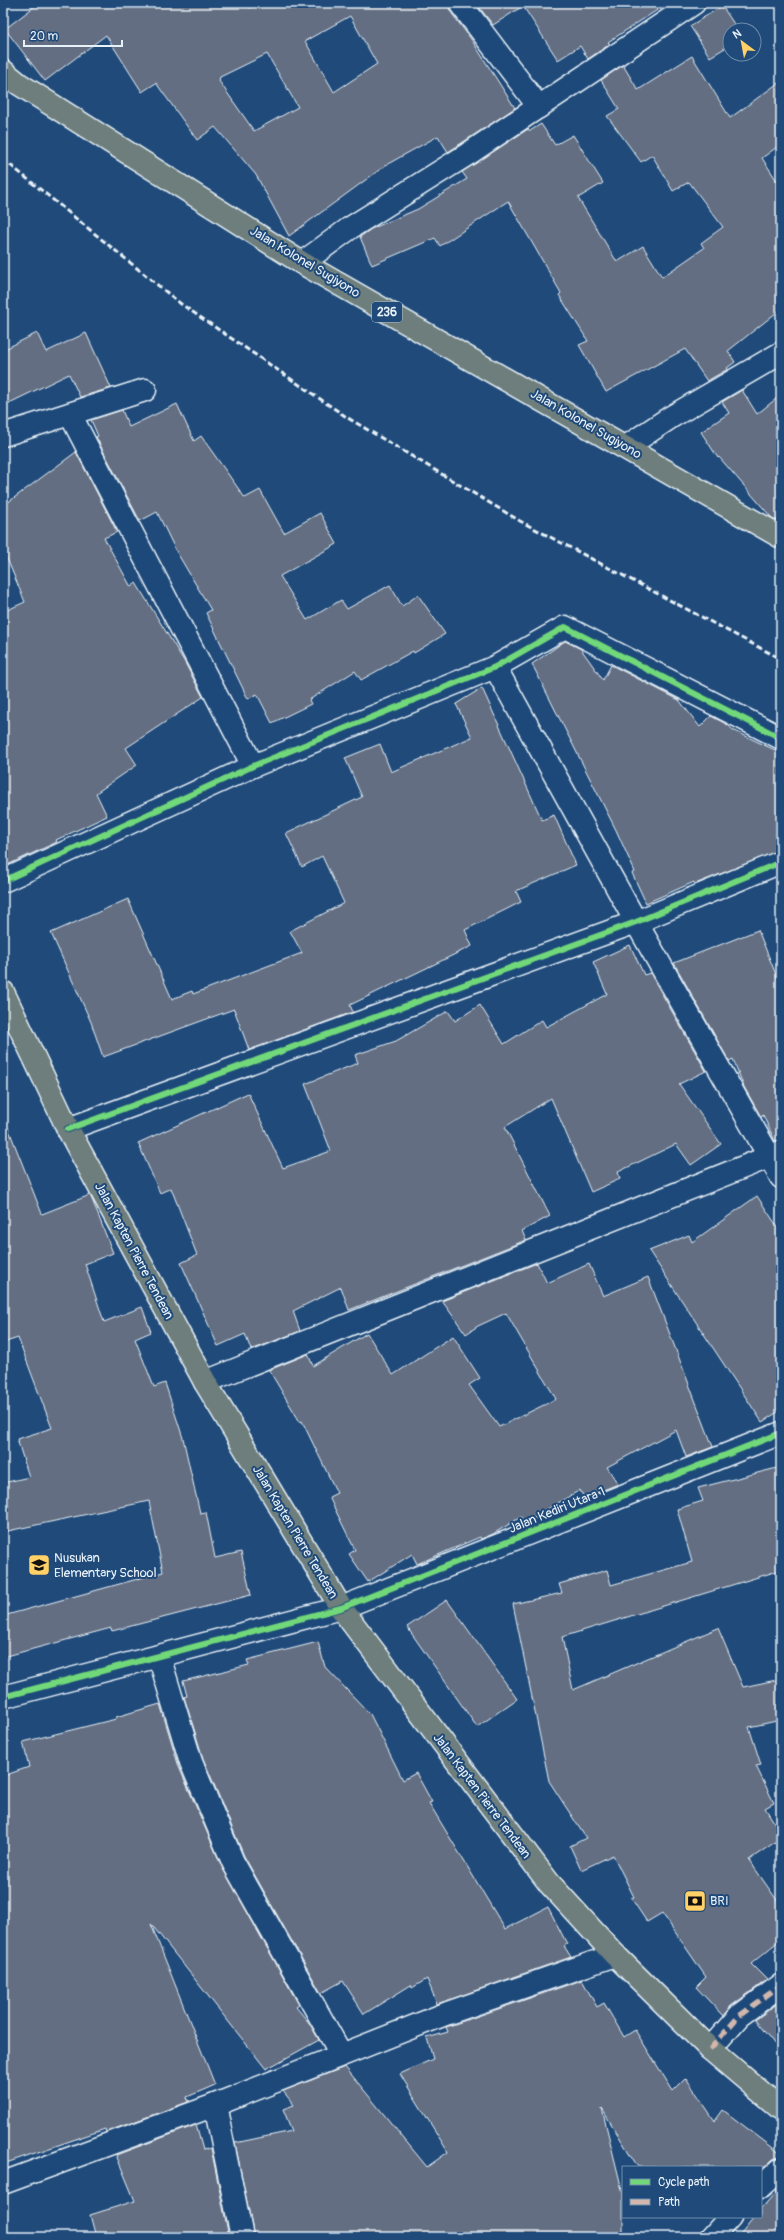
<svg xmlns="http://www.w3.org/2000/svg" width="784" height="2240" font-family="Pangolin,sans-serif">
  <rect width="100%" height="100%" fill="#1f4a7a"/>
  <filter id="ink" filterUnits="userSpaceOnUse"><feTurbulence type="fractalNoise" baseFrequency=".025" numOctaves="2"/><feDisplacementMap in="SourceGraphic" scale="8" xChannelSelector="R" yChannelSelector="G"/><feConvolveMatrix kernelMatrix="1 2 1 2 8 2 1 2 1" color-interpolation-filters="sRGB"/></filter>
  <g filter="url(#ink)">
    <g fill="#636e82" stroke="#e8f1f8" fill-rule="evenodd">
      <path d="M39,3H251L249,8L259,3H448L450,11L471,39L515,108L448,152L438,136L386,165L289,236L256,175L215,127L197,140L156,83L142,92L106,35L45,81L5,29ZM350,16L377,64L334,92L305,41ZM267,54L298,107L254,131L219,81L220,77Z"/>
      <polygon points="476,3 668,3 608,42 610,44 588,59 580,46 558,60 523,6 493,25"/>
      <polygon points="722,6 738,30 730,30 730,45 710,57 690,26"/>
      <polygon points="692,56 730,118 781,81 781,144 762,158 781,187 781,309 728,351 735,362 727,368 728,369 707,381 685,349 606,392 579,345 588,341 559,295 561,293 508,201 440,246 435,238 372,265 360,237 371,229 418,209 467,179 462,172 528,129 530,131 541,124 555,145 573,135 603,183 578,198 617,262 643,246 662,277 704,248 701,243 723,227 689,182 673,191 652,155 641,162 607,116 619,109 601,80 623,65 638,90"/>
      <polygon points="37,333 46,352 86,333 111,388 80,397 69,374 3,406 3,350"/>
      <polygon points="742,390 757,414 781,395 781,523 771,517 719,457 718,458 701,432 729,413 722,402"/>
      <polygon points="177,404 194,441 201,436 245,498 260,490 284,533 320,513 337,544 280,576 307,620 341,600 347,609 390,585 402,606 418,595 445,634 414,653 413,651 361,680 355,671 309,700 311,704 272,723 257,694 248,699 206,613 211,610 176,551 157,512 140,521 96,437 98,436 91,420 122,410 129,427"/>
      <polygon points="76,452 117,532 104,538 131,587 136,583 184,661 203,697 126,748 137,765 96,793 107,816 56,840 57,842 3,867 3,612 25,602 3,549 3,506"/>
      <polygon points="565,641 581,649 603,680 611,665 679,700 700,727 711,716 728,725 733,730 781,753 781,850 695,884 694,882 646,903 632,873 635,872 616,830 532,664"/>
      <polygon points="482,688 542,820 554,815 576,865 516,891 521,902 465,930 472,946 350,1005 353,1012 249,1050 234,1009 103,1057 91,1022 51,933 128,899 172,999 192,991 193,994 302,953 290,931 344,903 322,856 302,867 286,833 362,797 345,758 380,744 391,772 472,737 456,704"/>
      <polygon points="758,930 781,987 781,1140 775,1141 763,1115 761,1117 744,1087 733,1059 729,1061 674,963"/>
      <polygon points="630,945 644,975 650,973 706,1071 679,1084 721,1144 691,1165 676,1144 618,1172 620,1179 591,1192 551,1098 505,1127 550,1216 522,1231 526,1240 349,1310 341,1287 293,1311 300,1331 251,1350 245,1334 218,1346 181,1263 197,1255 171,1188 160,1193 138,1143 248,1093 283,1168 331,1151 305,1084 358,1063 355,1055 396,1041 448,1011 455,1021 480,1005 504,1044 542,1020 546,1027 607,994 593,962"/>
      <polygon points="3,1120 5,1120 42,1214 90,1195 93,1202 113,1253 85,1264 104,1322 142,1307 151,1332 135,1339 154,1387 165,1383 183,1438 200,1513 206,1512 215,1558 241,1552 251,1595 112,1631 111,1628 3,1657 3,1616 163,1572 149,1501 3,1532 3,1483 29,1477 17,1439 52,1428 18,1338 3,1343"/>
      <polygon points="757,1196 781,1232 781,1410 762,1422 649,1251 689,1235 692,1242"/>
      <polygon points="537,1263 547,1283 589,1264 603,1296 648,1277 713,1447 686,1457 676,1430 607,1467 618,1484 584,1498 580,1490 529,1520 524,1522 521,1517 493,1534 481,1539 480,1537 417,1564 412,1554 368,1582 349,1554 355,1550 329,1497 337,1493 302,1421 300,1422 269,1370 308,1354 313,1366 367,1333 393,1375 453,1336 480,1378 469,1385 499,1427 556,1399 506,1313 478,1326 466,1334 442,1301"/>
      <polygon points="781,1467 781,1570 562,1637 573,1690 718,1628 743,1687 781,1679 781,1720 749,1727 761,1765 756,1766 774,1803 765,1808 781,1833 781,1838 749,1860 781,1906 781,1939 751,1964 767,1980 731,2006 723,2016 696,1987 706,1977 662,1913 647,1922 631,1898 634,1897 613,1855 581,1870 570,1846 586,1838 549,1781 513,1604 562,1593 559,1584 607,1570 611,1585 692,1562 677,1509 703,1501 698,1488"/>
      <polygon points="447,1600 517,1699 477,1727 407,1627"/>
      <polygon points="318,1642 325,1667 370,1714 403,1780 416,1773 432,1802 429,1803 505,1929 548,1907 567,1944 564,1946 571,1957 437,2004 427,1979 412,1988 411,1985 364,2014 343,1981 321,1993 244,1856 203,1758 184,1697 187,1696 183,1681 249,1665 247,1660"/>
      <polygon points="160,1704 179,1767 222,1867 299,2005 296,2007 310,2024 319,2040 266,2069 151,1924 215,2085 187,2097 188,2102 106,2132 105,2129 3,2164 3,1776 29,1767 23,1742 116,1719 116,1717"/>
      <polygon points="582,1980 597,2007 604,2003 624,2037 635,2030 673,2091 686,2078 715,2121 723,2110 781,2154 781,2157 773,2159 765,2167 638,2167 602,2109 623,2194 623,2237 254,2237 235,2143 292,2131 283,2109 294,2105 283,2091 345,2067 427,2167 448,2152 400,2074 433,2059 427,2038 448,2032 446,2027 452,2025"/>
      <polygon points="781,2001 781,2052 755,2020"/>
      <polygon points="196,2125 203,2150 211,2148 229,2237 96,2237 90,2215 135,2201 116,2155"/>
      <polygon points="781,2186 781,2237 738,2237 754,2217 761,2217 761,2209"/>
    </g>
    <g fill="none" stroke-linecap="round" stroke-linejoin="round">
      <g stroke="#e8f1f8" stroke-width="25">
        <g id="minor">
          <polyline points="460,3 539,107"/>
          <polyline points="302,263 350,228 468,154 694,3"/>
          <polyline points="70,414 253,766"/>
          <polyline points="3,435 145,390"/>
          <polyline points="626,447 671,417 781,353"/>
          <polyline points="495,667 636,922 781,1177"/>
          <polyline points="3,881 253,766 495,667 565,627 781,738"/>
          <polyline points="68,1129 636,922 781,862"/>
          <polyline points="205,1382 781,1152"/>
          <polyline points="159,1656 191,1762 233,1862 341,2054"/>
          <polyline points="3,1697 341,1608 781,1433"/>
          <polyline points="710,2049 739,2016 781,1985"/>
          <polyline points="215,2105 242,2237"/>
          <polyline points="3,2183 215,2105 448,2013 615,1955"/>
          <polyline points="761,2187 781,2169"/>
          <polyline points="712,2237 730,2217"/>
        </g>
      </g>
      <g stroke="#e8f1f8" stroke-width="25">
        <polyline id="primary" points="3,71 19,84 302,263 781,537"/>
      </g>
      <g stroke="#e8f1f8" stroke-width="25">
        <polyline id="trunk" points="3,992 68,1129 205,1382 341,1608 549,1883 615,1955 710,2049 781,2109"/>
      </g>
      <use href="#minor" stroke="#1f4a7a" stroke-width="22"/>
      <use href="#primary" stroke="#6d7e7c" stroke-width="22"/>
      <use href="#trunk" stroke="#6d7e7c" stroke-width="22"/>
      <polyline stroke="#e8f1f8" stroke-width="3" stroke-dasharray="6 3" stroke-linecap="butt" points="3,159 181,304 348,418 520,521 781,659"/>
      <polyline stroke="#d1b7ad" stroke-width="5" stroke-dasharray="10 5" stroke-linecap="butt" points="710,2049 739,2016 781,1985"/>
      <g stroke="#1f4a7a" stroke-width="8">
        <g id="cycleway">
          <polyline points="3,881 253,766 495,667 565,627 781,738"/>
          <polyline points="68,1129 636,922 781,862"/>
          <polyline points="3,1697 341,1608 781,1433"/>
        </g>
      </g>
      <use href="#cycleway" stroke="#71d979" stroke-width="6"/>
    </g>
  </g>
  <defs>
    <g id="school-square" transform="scale(1.15)"><rect x="-9" y="-9" width="18" height="18" rx="4" fill="#ffd166" stroke="#1f4a7a"/><path d="M0-5L7-2L0 1L-7-2ZM-4 1L0 2.5L4 1V4Q0 6-4 4Z" fill="#111"/></g>
    <g id="bank-square" transform="scale(1.15)"><rect x="-9" y="-9" width="18" height="18" rx="4" fill="#ffd166" stroke="#1f4a7a"/><path d="M-6-4H6V4H-6ZM0-2.3a2.3 2.3 0 1 0 0 4.6a2.3 2.3 0 1 0 0-4.6Z" fill="#111"/></g>
  </defs>
  <g fill-rule="evenodd">
    <use href="#school-square" x="39" y="1565"/>
    <use href="#bank-square" x="695" y="1901"/>
  </g>
  <g text-anchor="middle" dominant-baseline="central" stroke-width="4" stroke-linejoin="round" paint-order="stroke">
    <rect fill="#1f4a7a" stroke="#acbfd2" stroke-width="1" x="372" y="302" width="30" height="20" rx="3"/>
    <g font-size="12" font-weight="bold" fill="#e8f1f8">
      <text x="387" y="312">236</text>
    </g>
    <g font-size="13" fill="#e8f1f8" stroke="#1f4a7a">
      <text transform="translate(305 262) rotate(31)">Jalan Kolonel Sugiyono</text>
      <text transform="translate(586 424) rotate(30)">Jalan Kolonel Sugiyono</text>
      <text transform="translate(134 1251) rotate(62)">Jalan Kapten Pierre Tendean</text>
      <text transform="translate(557 1510) rotate(-22)">Jalan Kediri Utara 1</text>
      <text transform="translate(295 1532) rotate(59)">Jalan Kapten Pierre Tendean</text>
      <text transform="translate(482 1796) rotate(53)">Jalan Kapten Pierre Tendean</text>
    </g>
    <g font-size="13" fill="#e8f1f8" stroke="#1f4a7a" text-anchor="start">
      <text x="54" y="1558">Nusukan<tspan x="54" dy="15">Elementary School</tspan></text>
      <text x="710" y="1901">BRI</text>
    </g>
  </g>
  <rect width="784" height="2240" fill="none" stroke="#1f4a7a" stroke-width="16"/>
  <rect x="8" y="8" width="768" height="2224" fill="none" stroke="#e8f1f8" stroke-width="1.5" filter="url(#ink)"/>
  <rect x="622" y="2166" width="140" height="52" fill="#1f4a7a" stroke="#6f8dac"/>
  <rect x="630" y="2179" width="20" height="6" fill="#71d979" stroke="#6f8dac"/>
  <text x="658" y="2186" font-size="12" fill="#e8f1f8">Cycle path</text>
  <rect x="630" y="2199" width="20" height="6" fill="#d1b7ad" stroke="#6f8dac"/>
  <text x="658" y="2206" font-size="12" fill="#e8f1f8">Path</text>
  <g transform="translate(742 42) rotate(328)"><circle r="19" fill="#1f4a7a" stroke="#6f8dac"/>
  <path d="M0-3L7 15L0 10L-7 15Z" fill="#ffd166"/>
  <text y="-6" font-size="11" font-weight="bold" text-anchor="middle" fill="#e8f1f8">N</text>
  </g>
  <path d="M24 40v6h98v-6" fill="none" stroke="#e8f1f8" stroke-width="2"/>
  <text x="30" y="40" font-size="12" fill="#e8f1f8" stroke="#1f4a7a" stroke-width="3" paint-order="stroke">20 m</text>
</svg>
